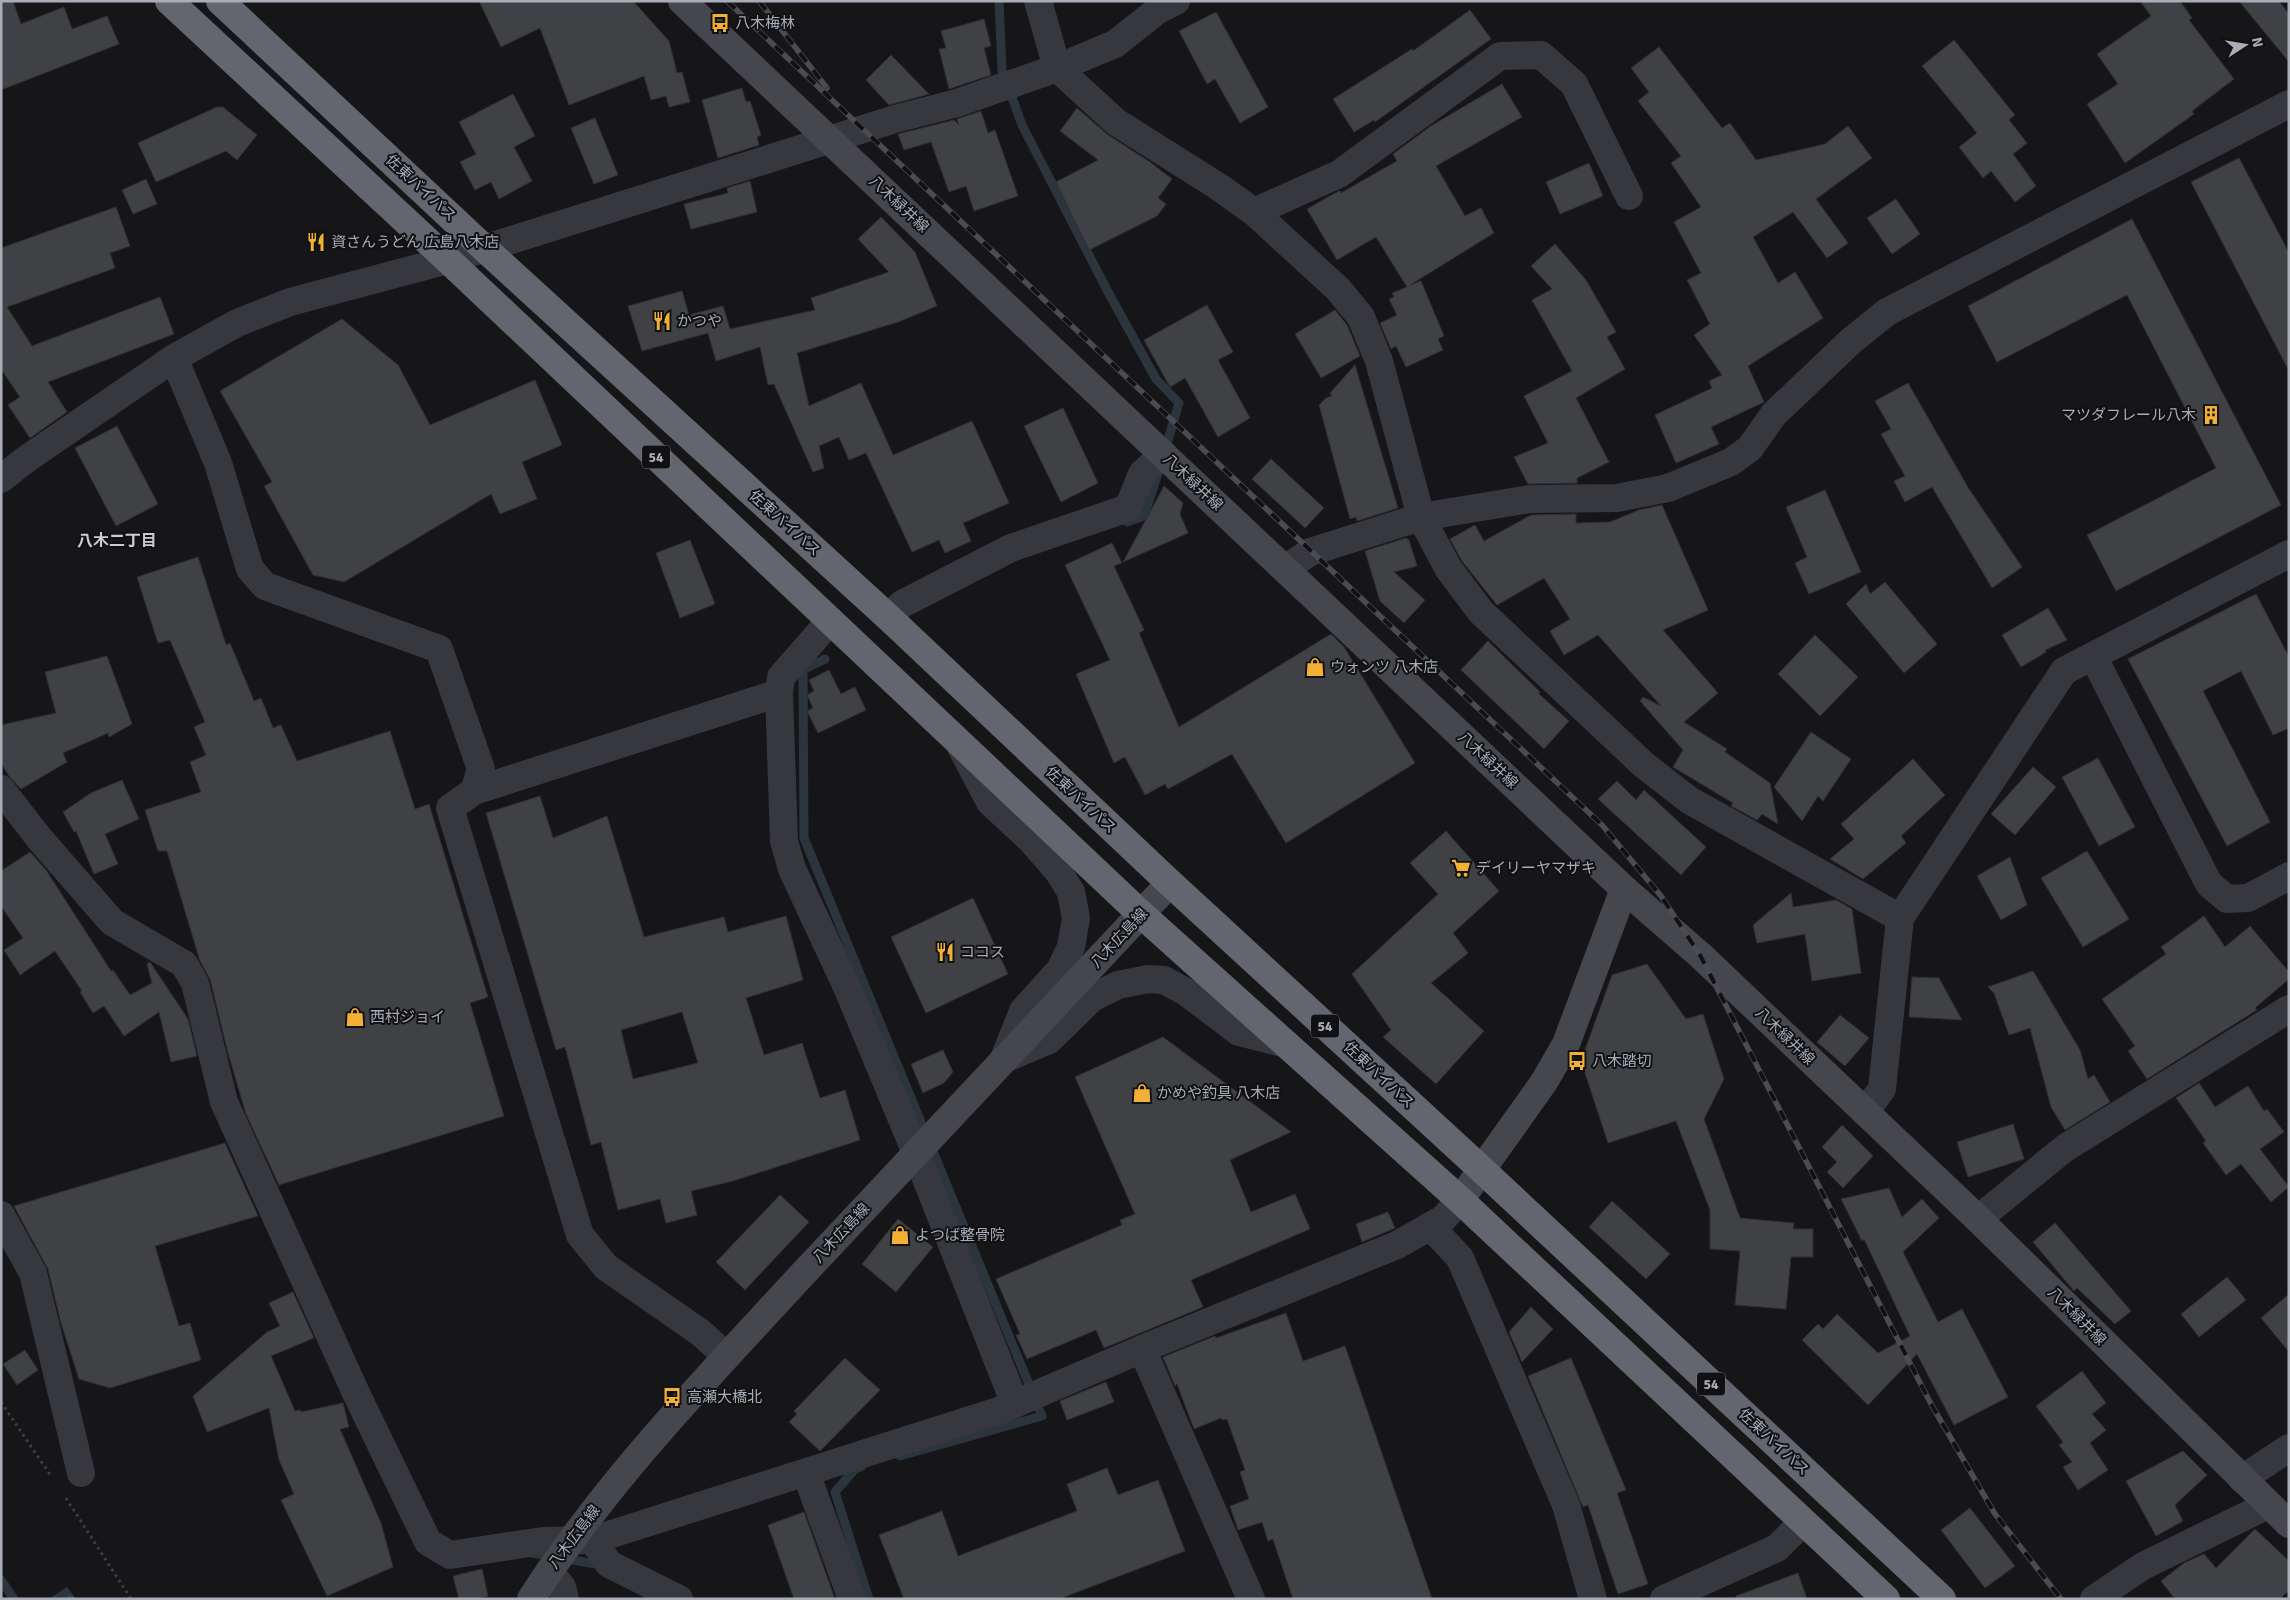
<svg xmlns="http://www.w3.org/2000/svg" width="2290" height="1600" font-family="Signika,'Noto Sans JP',sans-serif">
  <defs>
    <pattern id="water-ripples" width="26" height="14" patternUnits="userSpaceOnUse" patternTransform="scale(1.25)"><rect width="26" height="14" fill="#2c353c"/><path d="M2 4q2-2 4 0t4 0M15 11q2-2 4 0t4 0" fill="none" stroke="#485056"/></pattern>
  </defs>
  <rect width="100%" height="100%" fill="#161618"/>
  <polygon fill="url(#water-ripples)" points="67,1587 76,1599 49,1599"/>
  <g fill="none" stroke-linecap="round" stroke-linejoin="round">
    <g stroke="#2c353c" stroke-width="9">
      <polyline points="999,1 1002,70 1022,125 1108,292 1156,379 1179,403 1165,450"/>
      <polyline points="1127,522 1144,516 1159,470"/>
      <polyline points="825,659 803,670 804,838 1042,1416 900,1456"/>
      <polyline points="861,1467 855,1469 835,1492 869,1599"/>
      <polyline points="531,1553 602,1565"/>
      <polyline points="1,1580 14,1599"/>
    </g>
  </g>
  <g fill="#404145" stroke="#303034" fill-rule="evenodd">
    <polygon points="1,1 13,1 21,24 64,7 72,29 107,16 119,44 1,90"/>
    <polygon points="479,1 633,1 669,41 677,73 682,72 690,102 669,107 666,96 651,100 644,76 569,105 540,28 501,47"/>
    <polygon points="2140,1 2180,1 2192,18 2189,20 2234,79 2192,111 2194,114 2125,163 2087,104 2118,84 2097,54 2151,16"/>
    <polygon points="2239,1 2279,1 2289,14 2289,62"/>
    <polygon points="1470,10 1491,39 1375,122 1374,120 1354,132 1333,99 1412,49 1413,51"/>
    <polygon points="1216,12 1268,107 1240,123 1215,79 1207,84 1179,31"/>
    <polygon points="984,19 991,46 984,48 991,75 949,89 939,49 946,48 941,31"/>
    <polygon points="1954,40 2015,115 2009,120 2027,143 2013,154 2036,186 2015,202 1991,171 1983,178 1959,147 1977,133 1922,66"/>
    <polygon points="1659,47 1722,128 1730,123 1756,160 1825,144 1848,126 1872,158 1816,199 1848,243 1827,258 1793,212 1753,237 1778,283 1795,272 1823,318 1748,366 1764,402 1711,427 1719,444 1676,463 1655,415 1712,388 1709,381 1722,375 1694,335 1710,324 1687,280 1701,273 1674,222 1701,207 1671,163 1681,156 1638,101 1649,92 1631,68"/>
    <polygon points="891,55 929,94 889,105 866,80"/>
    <polygon points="1502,84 1522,117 1436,166 1465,216 1481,208 1494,233 1410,285 1421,281 1444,336 1438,339 1443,350 1406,367 1396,346 1391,349 1380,323 1397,315 1389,299 1394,297 1392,293 1407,287 1376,237 1337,260 1307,209 1337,192 1340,191 1341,193 1397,161 1393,154 1431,126"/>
    <polygon points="742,88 746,102 750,101 761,135 757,137 759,145 718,158 702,100"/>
    <polygon points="513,94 535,136 514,147 532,181 499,199 491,182 475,190 460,162 476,154 459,122"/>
    <polygon points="217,107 223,107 257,135 237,160 226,151 156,182 138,143"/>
    <polygon points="1077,108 1108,135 1150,162 1172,179 1158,198 1166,204 1157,216 1089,250 1056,182 1098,160 1060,131"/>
    <polygon points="981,111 988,133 995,130 1018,196 974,211 966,186 949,192 931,142 904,150 898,134 954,120 959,125 957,119"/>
    <polygon points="595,118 618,175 594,184 571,128"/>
    <polygon points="2239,158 2289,253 2289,371 2191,182"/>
    <polygon points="1589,163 1603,196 1560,214 1546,182"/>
    <polygon points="146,179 157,204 133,214 122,190"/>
    <polygon points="750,181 757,212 691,229 684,204 728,193 727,188"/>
    <polygon points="1896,199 1920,234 1892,254 1867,218"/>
    <polygon points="116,207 130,246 110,253 115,268 7,307 32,346 160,297 174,334 48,382 67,412 30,438 8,405 20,397 1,369 1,248"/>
    <polygon points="881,217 915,252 937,306 898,322 797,353 809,406 861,383 893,455 972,421 1009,503 963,523 971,541 945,553 939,540 912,552 866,453 849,460 839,437 819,446 824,468 813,472 774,384 768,385 760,347 716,361 708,333 642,351 628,306 682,291 689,315 723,306 730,329 815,310 811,298 889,272 858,239"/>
    <polygon points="2132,219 2281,505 2116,591 2087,535 2216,468 2127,295 1997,362 1968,306"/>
    <polygon points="1555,244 1586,280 1616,332 1607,337 1625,369 1576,398 1609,462 1577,478 1577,483 1528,484 1514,457 1548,443 1524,396 1572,371 1532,300 1552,289 1531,266"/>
    <polygon points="1207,305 1233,352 1218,360 1250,418 1218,437 1185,378 1170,387 1144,340"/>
    <polygon points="1335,310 1347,325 1360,356 1321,378 1295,334"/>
    <polygon points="342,319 398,365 430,425 535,380 562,445 522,462 537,499 500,514 491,494 344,582 313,575 264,486 272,482 220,391"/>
    <polygon points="1355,365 1398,508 1357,521 1356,517 1350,519 1319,405 1326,398 1332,396 1330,393"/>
    <polygon points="1908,383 1969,489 2022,567 1992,588 1932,487 1905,502 1894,481 1905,476 1881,434 1891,429 1875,401"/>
    <polygon points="1063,408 1098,483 1061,502 1024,426"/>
    <polygon points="117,426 158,504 116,526 75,448"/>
    <polygon points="1271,459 1324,508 1305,528 1252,479"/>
    <polygon points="1164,486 1183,503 1180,514 1188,533 1123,562"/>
    <polygon points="1825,490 1861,572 1809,594 1795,563 1807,557 1786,507"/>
    <polygon points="1662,505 1708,610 1663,630 1718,693 1684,722 1727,749 1725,752 1770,783 1778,824 1762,814 1757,820 1731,806 1733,803 1673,767 1683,750 1640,701 1643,697 1661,706 1598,635 1564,655 1550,631 1570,619 1544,578 1497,605 1462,561 1450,539 1475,525 1484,541 1531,515 1576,514 1576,523 1610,522 1639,510"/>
    <polygon points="1406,538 1409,540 1417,566 1394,572 1425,600 1404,623 1380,601 1365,551"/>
    <polygon points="690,540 715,604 680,618 656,553"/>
    <polygon points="1112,543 1122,563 1114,566 1144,630 1139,633 1179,727 1331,634 1344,647 1415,763 1286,843 1232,754 1168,789 1165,784 1145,795 1125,757 1114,763 1076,674 1110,660 1065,565"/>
    <polygon points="198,557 226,645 230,643 254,701 261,698 273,728 281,725 297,761 390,731 415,809 429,804 488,997 470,1003 504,1116 279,1185 246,1114 228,1053 210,979 200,961 167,851 158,851 145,810 201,792 190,762 206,755 194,727 205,722 170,640 158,643 137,577"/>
    <polygon points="1885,582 1937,644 1904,673 1846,604 1866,584 1870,594"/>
    <polygon points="2256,594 2289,657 2289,728 2273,735 2241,671 2203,691 2270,822 2227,846 2128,659"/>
    <polygon points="2048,608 2067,640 2045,650 2046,652 2021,667 2002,635"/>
    <polygon points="1815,635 1858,677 1820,716 1778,674"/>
    <polygon points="1488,641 1540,692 1539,694 1569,721 1544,749 1461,670"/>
    <polygon points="107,656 132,724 109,737 108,733 63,753 67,762 21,789 9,776 1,763 1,725 56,713 45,672"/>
    <polygon points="829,670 841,694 855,687 866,710 818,733 807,711 813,708 807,695 814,691 809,680"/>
    <polygon points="1811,732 1851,759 1823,801 1818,796 1802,821 1774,787"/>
    <polygon points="2098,758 2135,827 2099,846 2062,777"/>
    <polygon points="1913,759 1945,795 1901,836 1906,843 1863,879 1830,859 1854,839 1841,824"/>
    <polygon points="2033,767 2056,787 2015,835 1991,814"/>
    <polygon points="122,780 139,819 105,834 118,864 94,874 76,831 74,832 63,812 91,793"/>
    <polygon points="1617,781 1636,800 1644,790 1706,847 1681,875 1598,799"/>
    <path d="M540,796L553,838L607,816L644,937L724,917L728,932L786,916L803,980L746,998L764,1055L802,1043L820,1098L845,1090L860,1140L733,1181L691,1191L697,1215L666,1223L660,1199L618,1210L601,1142L591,1145L565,1047L556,1050L486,813ZM682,1012L698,1063L633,1079L621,1030Z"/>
    <polygon points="1446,831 1499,891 1453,933 1468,953 1431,983 1484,1031 1436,1084 1383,1037 1391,1030 1352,974 1438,894 1410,863"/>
    <polygon points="2087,851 2129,919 2083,947 2041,878"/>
    <polygon points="30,852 46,870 111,971 113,970 130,995 152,983 147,964 150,962 188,1019 197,1056 171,1062 159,1012 124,1036 104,1006 93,1013 80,992 82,991 55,951 20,975 4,950 23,938 1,906 1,871"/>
    <polygon points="2010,857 2027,905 2001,920 1977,876"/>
    <polygon points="1791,893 1793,907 1836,900 1852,909 1861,973 1812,981 1805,934 1757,943 1753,925"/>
    <polygon points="973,898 1008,974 926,1013 891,937"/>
    <polygon points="2204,916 2225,947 2250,926 2289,972 2289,979 2255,1008 2257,1010 2252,1013 2147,1079 2128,1051 2135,1046 2102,999 2166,954 2161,947"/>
    <polygon points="1647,964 1686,1019 1703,1014 1724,1079 1704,1119 1740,1218 1794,1223 1793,1229 1813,1229 1813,1257 1791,1257 1786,1309 1735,1305 1740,1251 1710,1249 1710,1210 1676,1121 1608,1143 1581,1061 1612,975"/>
    <polygon points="2033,971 2080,1050 2088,1079 2094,1075 2110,1102 2065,1130 2051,1107 2030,1028 2009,1035 1994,993 1988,987"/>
    <polygon points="1912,977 1939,978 1962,1020 1909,1017"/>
    <polygon points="1840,1015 1869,1038 1845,1066 1817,1042"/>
    <polygon points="1163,1037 1291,1132 1230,1160 1251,1212 1295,1194 1310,1229 1191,1280 1203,1307 1104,1348 1096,1330 1027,1359 1016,1335 1020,1334 996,1279 1122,1225 1120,1220 1135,1214 1075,1077"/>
    <polygon points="943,1050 953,1072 944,1083 923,1093 911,1064"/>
    <polygon points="2199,1083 2215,1107 2248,1086 2264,1111 2267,1109 2284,1132 2260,1149 2289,1187 2271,1202 2241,1164 2226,1175 2203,1143 2206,1141 2176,1098"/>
    <polygon points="2013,1124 2024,1159 1968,1177 1957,1142"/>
    <polygon points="1842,1125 1873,1156 1843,1188 1827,1172 1837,1162 1822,1147"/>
    <polygon points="225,1143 258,1216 155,1246 179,1326 190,1323 201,1360 110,1388 79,1379 61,1323 48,1269 14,1206"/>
    <polygon points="1889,1188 1902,1217 1922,1199 1939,1218 1903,1252 1938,1322 1962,1309 2008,1397 1954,1425 1917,1354 1868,1405 1802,1340 1818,1324 1823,1329 1837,1314 1878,1353 1910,1336 1864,1239 1862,1241 1841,1199"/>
    <polygon points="780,1195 809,1222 745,1290 716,1262"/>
    <polygon points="1612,1201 1670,1254 1646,1279 1589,1227"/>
    <polygon points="1388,1212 1395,1228 1362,1242 1356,1224"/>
    <polygon points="898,1219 933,1247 896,1292 862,1264"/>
    <polygon points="2055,1223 2131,1311 2115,1324 2077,1288 2074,1291 2033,1242"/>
    <polygon points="2227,1277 2246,1300 2199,1337 2181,1314"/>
    <polygon points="293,1292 314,1338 271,1356 295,1411 300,1410 301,1412 343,1403 349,1427 340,1429 381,1523 393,1567 327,1596 281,1500 294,1494 279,1460 269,1408 207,1432 193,1396 267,1332 280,1326 269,1303"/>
    <polygon points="2289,1294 2289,1352 2261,1318"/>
    <polygon points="1531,1307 1553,1329 1522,1362 1509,1332"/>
    <polygon points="1286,1313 1303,1361 1345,1346 1432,1599 1293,1599 1273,1539 1268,1541 1262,1522 1238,1530 1230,1506 1249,1499 1240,1472 1245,1470 1227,1419 1222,1420 1221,1418 1194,1429 1177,1384 1175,1386 1163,1357 1215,1336 1216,1338"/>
    <polygon points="25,1350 38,1370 17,1385 3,1364"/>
    <polygon points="845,1358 880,1390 820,1451 789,1422 797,1414 794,1411"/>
    <polygon points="1571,1358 1626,1490 1617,1493 1648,1584 1618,1594 1588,1505 1583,1507 1528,1376"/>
    <polygon points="2082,1371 2106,1403 2092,1414 2106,1430 2090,1443 2108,1470 2078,1490 2063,1467 2072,1462 2059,1445 2063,1442 2036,1406"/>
    <polygon points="1106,1382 1114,1402 1067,1420 1060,1401"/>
    <polygon points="2183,1451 2207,1475 2175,1505 2183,1521 2156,1536 2126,1481"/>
    <polygon points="1107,1468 1118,1495 1158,1480 1185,1551 1059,1599 904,1599 879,1535 942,1511 958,1556 1077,1511 1067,1484"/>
    <polygon points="1970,1508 2015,1566 1985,1588 1941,1530"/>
    <polygon points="804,1512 835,1599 794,1599 768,1525"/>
    <polygon points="2255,1529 2289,1561 2289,1590 2280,1599 2175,1599 2161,1581 2184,1563 2204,1554 2216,1568"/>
    <polygon points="482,1569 488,1596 477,1599 459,1599 453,1576"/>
    <polygon points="1798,1573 1807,1599 1736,1599 1736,1596"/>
  </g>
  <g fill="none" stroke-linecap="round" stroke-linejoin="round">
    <g stroke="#3d3f44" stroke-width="3" stroke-dasharray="2.5 4" stroke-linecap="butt">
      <polyline points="1,1402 51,1476"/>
      <polyline points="66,1498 131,1599"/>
    </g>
    <g stroke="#37383d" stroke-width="28">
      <polyline points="1038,1 1057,68 1116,122 1219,187 1254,212 1338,289 1361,317 1379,361 1421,517 1448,568 1481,612 1644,765 1689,800 1900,918"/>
      <polyline points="1254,212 1339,174 1500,56 1541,55 1574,84 1629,196"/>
      <polyline points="174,358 218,463 250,569 265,586 439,649 481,769 474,791 450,808 580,1235 606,1267 701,1333 726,1356"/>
      <polyline points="1,479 25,460 174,358 237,323 290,302 448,260 895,119 957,103 1057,68 1115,44 1158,10 1176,1"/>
      <polyline points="1285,569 1310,552 1421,517 1530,499 1617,498 1668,488 1731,462 1750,448 1774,414 1851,341 1887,312 2289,104"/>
      <polyline points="888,617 902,604 1011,548 1128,508 1142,474 1163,454"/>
      <polyline points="830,621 781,677 779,693 784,841 792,869 847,987 916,1153 1015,1404"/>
      <polyline points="2093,656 2209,884 2227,899 2248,898 2289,876"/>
      <polyline points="960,745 990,802 1032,841 1058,871 1071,892 1076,918 1071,947 1060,970 1023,1011 1004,1059"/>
      <polyline points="1,789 39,838 112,922 184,964 195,983 224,1102 356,1393 428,1542 450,1555 543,1541 593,1540 998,1411 1142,1349 1397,1245 1443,1219 1460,1200"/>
      <polyline points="474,791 779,693"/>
      <polyline points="1004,1059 1049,1040 1092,998 1118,985 1148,979 1164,980 1186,992 1239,1032 1286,1044"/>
      <polyline points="1865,1112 1882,1089 1900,918 2064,671 2289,554"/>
      <polyline points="1,1215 33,1273 81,1473"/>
      <polyline points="1978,1219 2065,1148 2289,1009"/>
      <polyline points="1430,1226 1460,1258 1566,1505 1593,1599"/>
      <polyline points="1142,1349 1251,1599"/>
      <polyline points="806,1473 852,1599"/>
      <polyline points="2242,1479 2289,1448"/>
      <polyline points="593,1540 609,1564 679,1599"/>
      <polyline points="549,1571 562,1587 565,1599"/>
      <polyline points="1664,1599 1777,1548 1803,1522"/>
      <polyline points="2094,1599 2143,1566 2268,1505"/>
    </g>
    <g stroke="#45474d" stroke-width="28">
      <polyline points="682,1 1624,889 1700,955 1978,1219 2289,1524"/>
      <polyline points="1460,1200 1544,1082 1566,1044 1624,889"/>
      <path d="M531,1599C607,1481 705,1380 800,1277C923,1146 1047,1015 1170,883"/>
    </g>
    <g stroke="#63666e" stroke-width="28">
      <polyline points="169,1 448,260 1141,914 1460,1200 1886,1599"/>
      <polyline points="220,1 484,248 888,617 1170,883 1480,1168 1942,1599"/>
    </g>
    <g stroke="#4a4c52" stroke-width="5.5">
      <g id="rail">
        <polyline points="727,1 1602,825 1661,896 1700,955 1931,1404 1995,1514 2061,1599"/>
        <polyline points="759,1 827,88"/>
      </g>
    </g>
    <use href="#rail" stroke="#111113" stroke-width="4" stroke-dasharray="11" stroke-linecap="butt"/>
  </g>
  <defs>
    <g id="bus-bare" transform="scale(1.5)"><path d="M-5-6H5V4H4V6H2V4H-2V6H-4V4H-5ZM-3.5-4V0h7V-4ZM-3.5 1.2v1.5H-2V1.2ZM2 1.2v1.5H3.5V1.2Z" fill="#f2b134" stroke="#111113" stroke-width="2.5" paint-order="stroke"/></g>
    <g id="restaurant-bare" transform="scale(1.5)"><path d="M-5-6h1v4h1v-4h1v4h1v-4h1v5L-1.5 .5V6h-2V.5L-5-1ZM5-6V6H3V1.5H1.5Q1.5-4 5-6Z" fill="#f2b134" stroke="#111113" stroke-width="2.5" paint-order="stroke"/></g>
    <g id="building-bare" transform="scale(1.5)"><path d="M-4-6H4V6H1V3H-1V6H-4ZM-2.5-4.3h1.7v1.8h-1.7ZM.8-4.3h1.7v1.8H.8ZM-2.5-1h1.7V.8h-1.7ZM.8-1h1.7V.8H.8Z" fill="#f2b134" stroke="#111113" stroke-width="2.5" paint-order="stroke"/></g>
    <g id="shop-bare" transform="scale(1.5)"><path d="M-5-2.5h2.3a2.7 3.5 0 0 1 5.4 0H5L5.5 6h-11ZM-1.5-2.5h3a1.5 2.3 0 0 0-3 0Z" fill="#f2b134" stroke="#111113" stroke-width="2.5" paint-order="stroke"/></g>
    <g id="supermarket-bare" transform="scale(1.5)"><path d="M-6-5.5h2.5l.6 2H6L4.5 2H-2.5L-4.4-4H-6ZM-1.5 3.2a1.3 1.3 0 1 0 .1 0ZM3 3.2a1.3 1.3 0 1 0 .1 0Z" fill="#f2b134" stroke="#111113" stroke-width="2.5" paint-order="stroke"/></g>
  </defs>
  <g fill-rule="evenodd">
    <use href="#bus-bare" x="720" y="23"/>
    <use href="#restaurant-bare" x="316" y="242"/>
    <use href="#restaurant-bare" x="662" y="321"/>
    <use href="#building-bare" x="2211" y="415"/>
    <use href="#shop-bare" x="1315" y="667"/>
    <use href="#supermarket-bare" x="1461" y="868"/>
    <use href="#restaurant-bare" x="945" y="952"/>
    <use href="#shop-bare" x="355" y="1017"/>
    <use href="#bus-bare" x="1577" y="1061"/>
    <use href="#shop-bare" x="1142" y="1093"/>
    <use href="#shop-bare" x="900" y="1235"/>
    <use href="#bus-bare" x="672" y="1397"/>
  </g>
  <g text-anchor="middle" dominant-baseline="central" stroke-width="4" stroke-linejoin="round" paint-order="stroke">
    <g fill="#111113" stroke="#7b7e86" stroke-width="1">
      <rect x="642" y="445.5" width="28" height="23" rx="4"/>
      <rect x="1311" y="1014.5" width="28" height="23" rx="4"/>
      <rect x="1697" y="1372.5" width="28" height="23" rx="4"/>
    </g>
    <g font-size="14" font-weight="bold" fill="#a8adb8">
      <text x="656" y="457">54</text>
      <text x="1325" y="1026">54</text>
      <text x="1711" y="1384">54</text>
    </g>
    <g font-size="15" fill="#a8adb8" stroke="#111113" text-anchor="start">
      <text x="735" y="23">八木梅林</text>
      <text x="331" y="242">資さんうどん 広島八木店</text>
      <text x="677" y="321">かつや</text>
      <text x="2196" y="415" text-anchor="end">マツダフレール八木</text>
      <text x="1330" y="667">ウォンツ 八木店</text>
      <text x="1476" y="868">デイリーヤマザキ</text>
      <text x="960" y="952">ココス</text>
      <text x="370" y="1017">西村ジョイ</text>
      <text x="1592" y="1061">八木踏切</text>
      <text x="1157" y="1093">かめや釣具 八木店</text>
      <text x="915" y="1235">よつば整骨院</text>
      <text x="687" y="1397">高瀬大橋北</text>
    </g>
    <g font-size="15" fill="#a8adb8" stroke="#111113">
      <text transform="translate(421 188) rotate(43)">佐東バイパス</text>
      <text transform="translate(899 204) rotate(43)">八木緑井線</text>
      <text transform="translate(1193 482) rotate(43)">八木緑井線</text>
      <text transform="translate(785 523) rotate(42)">佐東バイパス</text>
      <text transform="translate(1488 760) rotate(43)">八木緑井線</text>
      <text transform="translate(1081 800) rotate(43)">佐東バイパス</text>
      <text transform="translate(1119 938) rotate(-47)">八木広島線</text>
      <text transform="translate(1785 1036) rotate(44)">八木緑井線</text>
      <text transform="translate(1379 1075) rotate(43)">佐東バイパス</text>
      <text transform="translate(841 1233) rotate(-47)">八木広島線</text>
      <text transform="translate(2077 1316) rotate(45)">八木緑井線</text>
      <text transform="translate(1774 1442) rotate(43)">佐東バイパス</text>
      <text transform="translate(574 1537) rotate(-53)">八木広島線</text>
    </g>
    <g font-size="16" font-weight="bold" fill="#c9ccd4" stroke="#111113">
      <text x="117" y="541">八木二丁目</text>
    </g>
  </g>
  <rect width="2290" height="1600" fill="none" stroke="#a8adb8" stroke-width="5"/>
  <g transform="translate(2245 45) rotate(78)" stroke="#111113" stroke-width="4" paint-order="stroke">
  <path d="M0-4L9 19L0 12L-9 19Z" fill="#a8adb8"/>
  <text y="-8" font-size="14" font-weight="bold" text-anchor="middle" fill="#a8adb8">N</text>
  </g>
</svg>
